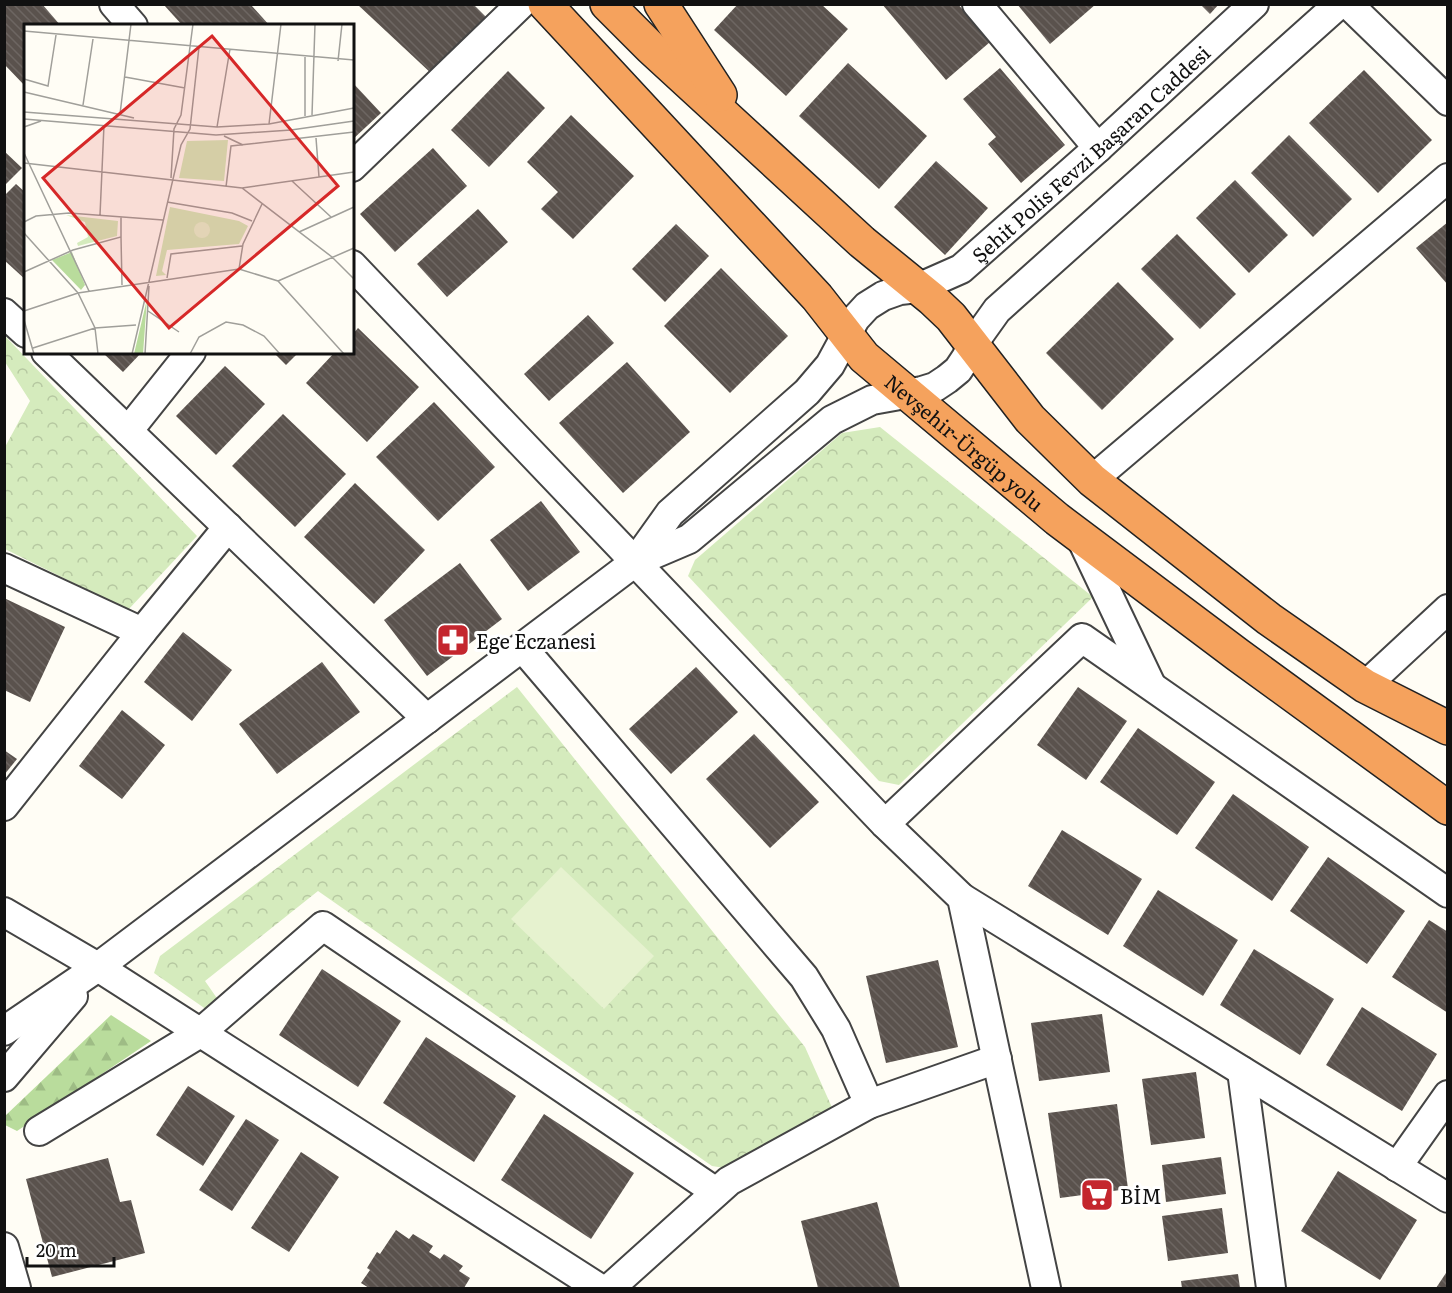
<svg xmlns="http://www.w3.org/2000/svg" width="1452" height="1293" font-family="Literata,serif">
  <defs>
    <pattern id="forest-firs" width="22" height="20" patternUnits="userSpaceOnUse" patternTransform="scale(1.5)"><rect width="22" height="20" fill="#b9dc9c"/><path d="M5 1l3.5 6h-7zM16 11l3.5 6h-7z" fill="#9ebc85"/></pattern>
    <pattern id="park-crowns" width="20" height="18" patternUnits="userSpaceOnUse" patternTransform="scale(1.5)"><rect width="20" height="18" fill="#d5ebbd"/><path d="M2 6a3 3 0 1 1 6 0M12 15a3 3 0 1 1 6 0" fill="none" stroke="#b6c8a1"/></pattern>
    <pattern id="building-back-hatch" width="6" height="6" patternUnits="userSpaceOnUse" patternTransform="scale(1.5)"><rect width="6" height="6" fill="#5a524d"/><path d="M-1 5l2 2M0 0l6 6M5-1l2 2" fill="none" stroke="#6d6662"/></pattern>
  </defs>
  <rect width="100%" height="100%" fill="#fffdf5"/>
  <polygon fill="url(#forest-firs)" points="111,1015 151,1041 17,1131 5,1125 5,1116"/>
  <g fill="url(#park-crowns)">
    <polygon points="5,336 197,536 128,610 5,549 5,447 30,401 5,362"/>
    <polygon points="880,427 1093,597 899,785 879,781 688,576 695,560 842,433"/>
    <polygon points="517,687 805,1047 834,1112 731,1169 712,1166 318,891 205,981 221,1004 210,1012 154,973 160,956"/>
  </g>
  <polygon fill="#e6f2cf" points="561,867 654,956 604,1009 511,919"/>
  <g fill="url(#building-back-hatch)">
    <polygon points="4,4 42,4 61,26 26,26 26,87 4,64"/>
    <polygon points="357,4 473,4 487,18 433,75"/>
    <polygon points="738,4 821,4 848,29 786,96 714,30"/>
    <polygon points="882,4 958,4 990,42 946,80"/>
    <polygon points="1017,4 1096,4 1050,44"/>
    <polygon points="1200,4 1219,4 1210,14"/>
    <polygon points="164,5 251,5 270,26 183,26"/>
    <polygon points="848,63 927,136 879,189 799,116"/>
    <polygon points="1000,68 1065,145 1021,183 988,144 996,137 963,99"/>
    <polygon points="1364,70 1432,140 1378,193 1309,123"/>
    <polygon points="508,71 545,108 489,167 451,130"/>
    <polygon points="352,82 381,113 352,140"/>
    <polygon points="571,115 634,176 573,239 541,209 558,192 527,162"/>
    <polygon points="1289,135 1352,199 1313,237 1251,173"/>
    <polygon points="433,148 467,186 395,252 360,214"/>
    <polygon points="4,151 22,168 4,186"/>
    <polygon points="936,161 988,208 945,255 894,207"/>
    <polygon points="1235,180 1288,235 1249,273 1196,218"/>
    <polygon points="16,184 26,193 26,280 4,260 4,196"/>
    <polygon points="478,209 508,242 447,297 417,264"/>
    <polygon points="1448,222 1448,285 1416,248"/>
    <polygon points="676,224 709,256 665,302 632,269"/>
    <polygon points="1177,234 1236,294 1200,329 1141,269"/>
    <polygon points="721,268 788,336 730,393 664,326"/>
    <polygon points="1118,282 1174,339 1102,410 1046,353"/>
    <polygon points="588,315 614,343 549,401 524,374"/>
    <polygon points="358,328 419,387 367,442 306,383 335,352 352,352 352,335"/>
    <polygon points="102,352 142,352 123,372"/>
    <polygon points="273,352 299,352 286,365"/>
    <polygon points="627,362 690,432 623,493 559,423"/>
    <polygon points="225,366 265,404 216,455 176,416"/>
    <polygon points="434,402 495,467 438,521 376,457"/>
    <polygon points="283,414 346,474 295,527 232,466"/>
    <polygon points="355,483 425,550 374,604 304,537"/>
    <polygon points="541,501 580,552 528,591 490,540"/>
    <polygon points="460,563 502,619 427,676 384,620"/>
    <polygon points="4,598 65,627 30,702 4,690"/>
    <polygon points="183,632 232,670 192,721 144,682"/>
    <polygon points="322,662 360,712 277,774 239,724"/>
    <polygon points="696,667 738,712 671,774 629,729"/>
    <polygon points="1078,687 1127,721 1086,780 1037,745"/>
    <polygon points="122,710 165,745 122,799 79,766"/>
    <polygon points="1138,728 1215,782 1177,835 1100,782"/>
    <polygon points="754,734 819,802 770,848 706,779"/>
    <polygon points="4,750 17,759 4,775"/>
    <polygon points="1233,794 1309,847 1272,901 1195,848"/>
    <polygon points="1062,830 1142,879 1108,935 1028,886"/>
    <polygon points="1328,857 1405,911 1367,964 1290,911"/>
    <polygon points="1158,890 1238,940 1203,996 1123,946"/>
    <polygon points="1429,920 1448,932 1448,1013 1392,977"/>
    <polygon points="1254,949 1334,999 1300,1055 1220,1005"/>
    <polygon points="938,960 958,1047 886,1063 866,976"/>
    <polygon points="322,969 401,1021 358,1087 279,1035"/>
    <polygon points="1362,1007 1437,1054 1402,1111 1326,1065"/>
    <polygon points="1102,1014 1110,1072 1039,1081 1031,1023"/>
    <polygon points="426,1037 516,1096 474,1162 383,1103"/>
    <polygon points="1196,1072 1205,1138 1151,1145 1142,1079"/>
    <polygon points="188,1086 235,1116 203,1166 156,1135"/>
    <polygon points="1117,1104 1128,1189 1060,1198 1048,1113"/>
    <polygon points="544,1114 634,1173 591,1239 501,1180"/>
    <polygon points="246,1119 279,1140 232,1211 199,1190"/>
    <polygon points="301,1152 339,1177 289,1252 251,1228"/>
    <polygon points="1221,1157 1226,1194 1166,1202 1162,1165"/>
    <polygon points="108,1158 120,1202 131,1200 145,1253 52,1277 26,1179"/>
    <polygon points="1338,1171 1417,1220 1380,1280 1301,1231"/>
    <polygon points="877,1202 900,1288 818,1288 801,1221"/>
    <polygon points="1222,1208 1228,1253 1168,1261 1162,1216"/>
    <polygon points="396,1230 409,1239 413,1234 433,1246 429,1252 440,1259 444,1254 463,1266 459,1271 470,1278 464,1288 369,1288 361,1283 370,1270 367,1268 377,1252 380,1254"/>
    <polygon points="1448,1270 1448,1288 1436,1288"/>
    <polygon points="1238,1274 1240,1288 1182,1288 1181,1281"/>
  </g>
  <g fill="none" stroke-linecap="round" stroke-linejoin="round">
    <g stroke="#444" stroke-width="32">
      <g id="minor">
        <polyline points="114,4 133,26"/>
        <polyline points="977,4 1098,148"/>
        <polyline points="1348,4 1448,101"/>
        <polyline points="352,167 521,4"/>
        <polyline points="352,265 885,824 962,898 1046,1288"/>
        <polyline points="4,313 26,333"/>
        <polyline points="46,352 427,719"/>
        <polyline points="128,431 191,352"/>
        <polyline points="1092,480 1448,178"/>
        <polyline points="1081,538 1151,685"/>
        <path id="s1" d="M635,562L670,513L807,392L830,365L855,319L867,306L883,296L900,290L918,288L961,269L1098,148L1254,4"/>
        <polyline points="4,568 142,632 228,527"/>
        <polyline points="522,647 804,977 836,1029 869,1104"/>
        <polyline points="1365,686 1448,609"/>
        <polyline points="4,806 142,632"/>
        <polyline points="885,824 1082,638 1448,893"/>
        <polyline points="962,898 1448,1198"/>
        <polyline points="4,912 98,967 599,1288"/>
        <polyline points="4,1031 98,967 635,562 689,539 832,420 872,400 922,391 935,387 947,379 958,370 966,358 972,345 997,310 1339,4"/>
        <polyline points="1242,1071 1271,1288"/>
        <polyline points="4,1077 73,996"/>
        <polyline points="39,1131 200,1033 323,926 716,1192"/>
        <polyline points="1397,1167 1448,1095"/>
        <polyline points="4,1247 16,1288"/>
        <polyline points="610,1288 729,1181 869,1104 997,1059"/>
      </g>
    </g>
    <g stroke="#222" stroke-width="36">
      <g id="highway">
        <path id="s2" d="M545,4L817,297L864,357L1057,519L1238,655L1448,808"/>
        <polyline points="607,4 651,48 862,242 932,299 951,317 1030,419 1092,480 1269,619 1365,686 1448,728"/>
        <polyline points="661,4 720,95"/>
      </g>
    </g>
    <use href="#minor" stroke="#fff" stroke-width="28"/>
    <use href="#highway" stroke="#f5a25d" stroke-width="33"/>
  </g>
  <defs>
    <g id="pharmacy-square" transform="scale(1.725)"><rect x="-9" y="-9" width="18" height="18" rx="4" fill="#c4262e" stroke="#fff"/><path d="M-2-6h4v4h4v4h-4v4h-4v-4h-4v-4h4Z" fill="#fff"/></g>
    <g id="supermarket-square" transform="scale(1.725)"><rect x="-9" y="-9" width="18" height="18" rx="4" fill="#c4262e" stroke="#fff"/><path d="M-6-5.5h2.5l.6 2H6L4.5 2H-2.5L-4.4-4H-6ZM-1.5 3.2a1.3 1.3 0 1 0 .1 0ZM3 3.2a1.3 1.3 0 1 0 .1 0Z" fill="#fff"/></g>
  </defs>
  <g fill-rule="evenodd">
    <use href="#pharmacy-square" x="453" y="640"/>
    <use href="#supermarket-square" x="1097" y="1195"/>
  </g>
  <g text-anchor="middle" dominant-baseline="central" stroke-width="6" stroke-linejoin="round" paint-order="stroke">
    <g font-size="20" fill="#111" stroke="#fff">
      <text stroke="none"><textPath href="#s1" startOffset="624">Şehit Polis Fevzi Başaran Caddesi</textPath></text>
      <text stroke="none"><textPath href="#s2" startOffset="608">Nevşehir-Ürgüp yolu</textPath></text>
    </g>
    <g font-size="20" fill="#111" stroke="#fff" text-anchor="start">
      <text x="476" y="640">Ege Eczanesi</text>
      <text x="1120" y="1195">BİM</text>
    </g>
  </g>
  <g transform="translate(24 24)">
    <rect width="330" height="330" fill="#fffdf5"/>
    <path d="M48,228L61,261L57,266L28,236ZM123,275L119,330H110Z" fill="#b9dc9c"/>
    <path d="M204,116L200,157L155,154L163,117ZM146,183L215,197L224,202L215,220L143,226L138,247L142,251L132,252ZM42,191L94,197L93,212L54,222L53,219L64,213L61,198Z" fill="#d5ebbd"/>
    <path d="M170 206a8 8 0 1 1 16 0a8 8 0 1 1-16 0Z" fill="#e6f2cf"/>
    <path fill="none" stroke="#a09f9a" stroke-width="1.5" d="M0,7L330,36M281,33V92M314,37L318,0M101,53L161,64M0,55L24,62L32,11M0,68L110,94M59,81L69,15M0,88L193,103L245,100L330,84M96,90L107,0M288,91L291,0M0,95L192,111L267,106L330,97M245,100L257,0M0,103L17,97M193,103L206,25M200,112L219,121M292,114L295,153M0,129L65,267M0,139L218,164L308,233L330,255M147,154L150,105L157,91L169,0M268,157L307,193M202,163L207,122L330,108M218,164L330,148M143,178L208,189L228,197M76,191L80,101M0,198L12,192L45,189L139,196M275,208L330,183M0,209L54,269L71,304L74,330M97,213L98,261M215,245L219,220L238,180M0,248L49,226L97,213V193M143,254L147,230L218,222M254,257L330,224M0,287L54,269L215,245L254,257L320,330M124,287L155,308M0,296L10,330M9,324L71,304L112,301M108,330L157,121L166,105L175,23M121,330L125,262M166,330L175,313L202,298L219,301L240,312L256,330"/>
    <path fill="#d62828" fill-opacity="0.15" stroke="#d62828" stroke-width="3" d="M188,12L314,162L145,304L19,154Z"/>
    <rect width="330" height="330" fill="none" stroke="#111" stroke-width="3"/>
  </g>
  <rect width="1452" height="1293" fill="none" stroke="#111111" stroke-width="12"/>
  <path d="M27 1257v9h87v-9" fill="none" stroke="#111111" stroke-width="3"/>
  <text x="36" y="1257" font-size="18" fill="#111111" stroke="#ffffff" stroke-width="4.5" paint-order="stroke">20 m</text>
</svg>
